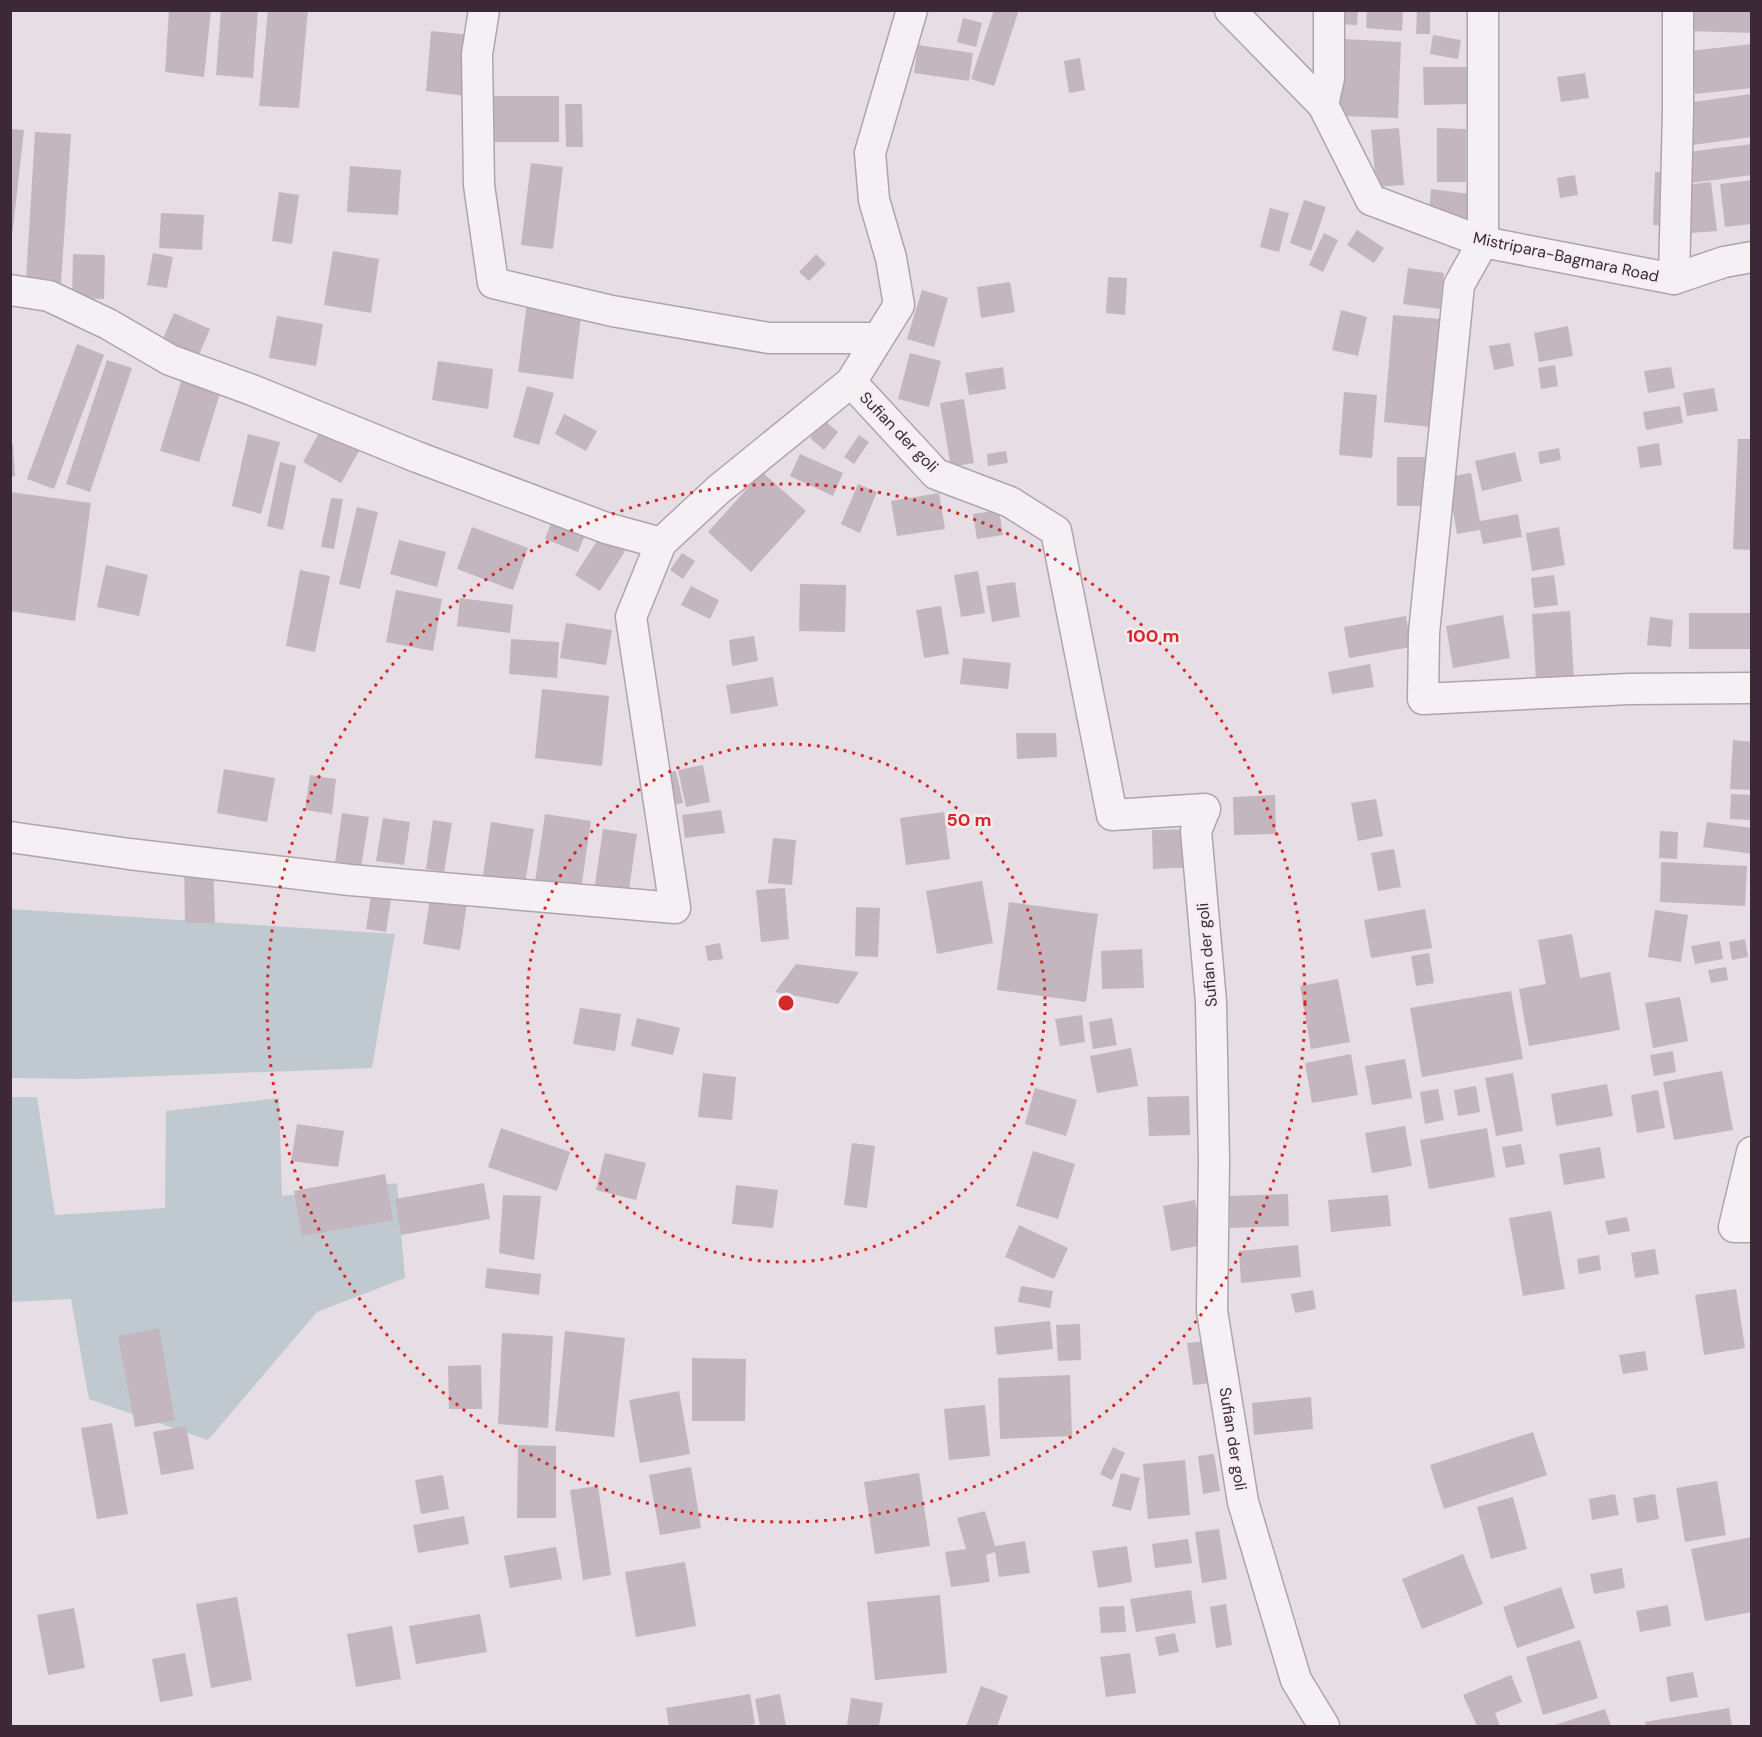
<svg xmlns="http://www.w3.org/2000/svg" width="1762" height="1737" font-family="'DM Sans',sans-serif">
  <rect width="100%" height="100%" fill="#e6dee4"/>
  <g fill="#c0c9d0">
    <polygon points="10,909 395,934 372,1068 78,1079 11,1078"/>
    <polygon points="11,1097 37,1097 55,1215 165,1208 166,1111 279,1098 282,1196 397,1183 405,1278 317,1312 208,1440 89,1399 71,1299 11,1302"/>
  </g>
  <g fill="#c3b6bf">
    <polygon points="169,10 211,10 204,77 165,72"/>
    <polygon points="221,10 258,10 253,78 216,75"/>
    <polygon points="268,10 308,10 299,108 259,106"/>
    <polygon points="994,10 1019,10 994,86 971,79"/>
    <polygon points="1340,10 1358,10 1357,25 1339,24"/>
    <polygon points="1367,10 1403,10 1402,31 1366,28"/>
    <polygon points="1417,10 1430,10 1430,34 1416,34"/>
    <polygon points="1689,10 1752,10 1752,33 1689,31"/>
    <polygon points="963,18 982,23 976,47 957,42"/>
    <polygon points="431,31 471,35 466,96 426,91"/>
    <polygon points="1433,35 1461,40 1458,59 1430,54"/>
    <polygon points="1344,39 1401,42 1398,118 1340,116"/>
    <polygon points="1752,44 1752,88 1695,94 1689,51"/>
    <polygon points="918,45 973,53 969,81 914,73"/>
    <polygon points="1080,58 1085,90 1069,93 1064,61"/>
    <polygon points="1423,67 1469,67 1469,104 1424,105"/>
    <polygon points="1585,73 1589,98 1561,102 1557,77"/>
    <polygon points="1751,94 1752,137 1692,145 1686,103"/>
    <rect x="484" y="96" width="75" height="46"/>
    <polygon points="565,104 582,104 583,147 566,147"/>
    <polygon points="1399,128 1404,185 1376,187 1371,130"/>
    <polygon points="1437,128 1466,129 1466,182 1437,182"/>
    <polygon points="10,129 24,130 12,236 10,236"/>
    <polygon points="35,132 71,134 61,283 26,280"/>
    <polygon points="1752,144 1752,175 1691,183 1687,152"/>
    <polygon points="531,163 563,167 553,249 521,245"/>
    <polygon points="350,166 401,170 398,215 347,212"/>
    <polygon points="1655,172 1672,172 1669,226 1653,225"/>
    <polygon points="1575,175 1578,195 1560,198 1557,178"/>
    <polygon points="1752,180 1752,224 1725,227 1720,184"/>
    <polygon points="1711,182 1717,231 1691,233 1685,185"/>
    <polygon points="1431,189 1470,194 1468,218 1429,213"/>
    <polygon points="279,192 299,195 292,244 272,241"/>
    <polygon points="1304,200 1326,207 1311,251 1290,243"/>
    <polygon points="1270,208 1289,213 1279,252 1260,247"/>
    <polygon points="161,213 204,215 202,250 159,248"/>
    <polygon points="1357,230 1384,248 1374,263 1347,245"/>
    <polygon points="1324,233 1338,240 1323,272 1309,265"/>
    <polygon points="333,251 379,259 371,313 324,305"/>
    <polygon points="153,253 173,257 167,288 147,285"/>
    <polygon points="73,254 105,255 104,299 72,298"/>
    <polygon points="816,254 826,264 809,281 799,272"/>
    <polygon points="1408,268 1444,273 1440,309 1403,304"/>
    <polygon points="1108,277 1127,278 1125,315 1106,313"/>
    <polygon points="1010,282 1015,312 981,318 977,287"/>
    <polygon points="922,290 948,298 934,347 907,339"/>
    <polygon points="527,303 582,310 573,379 518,372"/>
    <polygon points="1341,310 1367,317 1358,356 1332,350"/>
    <polygon points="174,313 210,329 198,357 162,341"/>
    <polygon points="1393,315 1441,319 1431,427 1384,422"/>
    <polygon points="277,316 323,324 316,366 269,358"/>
    <polygon points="1568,326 1573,356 1539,362 1534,333"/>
    <polygon points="1510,343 1514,366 1494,370 1489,346"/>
    <polygon points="77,344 104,355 54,489 27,479"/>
    <polygon points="910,353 941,361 929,407 898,399"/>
    <polygon points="107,360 132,368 90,492 66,484"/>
    <polygon points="438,361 493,369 488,409 432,400"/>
    <polygon points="1555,365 1558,386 1541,389 1538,368"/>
    <polygon points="1003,367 1006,389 969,395 965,373"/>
    <polygon points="1671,367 1675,388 1648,393 1644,371"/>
    <polygon points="182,378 221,390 199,462 160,451"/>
    <polygon points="527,386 554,393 539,445 513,437"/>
    <polygon points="1714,388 1718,411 1687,416 1683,393"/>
    <polygon points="1344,392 1377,395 1372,458 1339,455"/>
    <polygon points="964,399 974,463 951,467 940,403"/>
    <polygon points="1680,406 1683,423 1646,430 1643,412"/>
    <polygon points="564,414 597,431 586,451 555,434"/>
    <polygon points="824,420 838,432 824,450 810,438"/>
    <polygon points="324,424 362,446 341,483 303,462"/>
    <polygon points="248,434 280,442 261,514 232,506"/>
    <polygon points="859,435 869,442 854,464 844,457"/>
    <polygon points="1738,439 1752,439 1752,550 1733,549"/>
    <polygon points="1659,443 1662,465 1640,468 1637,447"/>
    <polygon points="10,445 13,445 15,476 10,477"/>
    <polygon points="1559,448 1561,460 1540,464 1538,452"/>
    <polygon points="1006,451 1008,463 988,466 987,454"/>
    <polygon points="1515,452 1522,481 1482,491 1475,461"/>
    <polygon points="800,454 843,473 833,496 790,476"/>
    <rect x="1397" y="457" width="30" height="49"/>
    <polygon points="280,462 296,466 283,530 267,526"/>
    <polygon points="762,472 806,511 751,572 708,532"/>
    <polygon points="1471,473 1480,521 1518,514 1522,537 1483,544 1480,530 1457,534 1447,477"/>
    <polygon points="858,484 877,492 860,533 841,524"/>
    <polygon points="10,492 91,503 75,621 10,611"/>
    <polygon points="939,493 945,529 897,536 891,501"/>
    <polygon points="331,498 343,499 334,549 321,547"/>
    <polygon points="357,507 378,512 360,589 339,584"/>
    <polygon points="999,510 1003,535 977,539 973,514"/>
    <polygon points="553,517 587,530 578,552 545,539"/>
    <polygon points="472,527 528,548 513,590 457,569"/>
    <polygon points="1559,527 1565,565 1532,571 1526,533"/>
    <polygon points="601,535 625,551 600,591 575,575"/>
    <polygon points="399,540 446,552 437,587 390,574"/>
    <polygon points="682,553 695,561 683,579 670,570"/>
    <polygon points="106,565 148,575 139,616 97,607"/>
    <polygon points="300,570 330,576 315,652 286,646"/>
    <polygon points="978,571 985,613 961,617 954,575"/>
    <polygon points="1554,575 1558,605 1534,608 1531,578"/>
    <polygon points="1015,582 1020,617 992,622 986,586"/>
    <polygon points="800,584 846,585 845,632 799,631"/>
    <polygon points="691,586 719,600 710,619 681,605"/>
    <polygon points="396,590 442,599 433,651 386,642"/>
    <polygon points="460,598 513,605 510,633 457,626"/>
    <polygon points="941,606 949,654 924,658 916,610"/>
    <polygon points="1570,611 1574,680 1536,682 1532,614"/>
    <rect x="1689" y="613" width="63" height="36"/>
    <polygon points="1503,615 1510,658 1453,668 1446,626"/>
    <polygon points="1406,616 1411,647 1349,658 1344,627"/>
    <polygon points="1650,617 1673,620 1671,647 1647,645"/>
    <polygon points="566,623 612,630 606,665 560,658"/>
    <polygon points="754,636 758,661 732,666 729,640"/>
    <polygon points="511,639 559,642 557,678 509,674"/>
    <polygon points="963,658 1011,663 1008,689 960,684"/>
    <polygon points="1370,664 1374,687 1332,694 1328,672"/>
    <polygon points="773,677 778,706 731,714 726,685"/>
    <polygon points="542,689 609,696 602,766 535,758"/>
    <polygon points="1016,733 1056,733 1057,757 1017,759"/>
    <polygon points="1733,740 1752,742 1752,790 1730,789"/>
    <polygon points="703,765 710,802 686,807 678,770"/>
    <polygon points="224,769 275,778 267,822 217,813"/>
    <polygon points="676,771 683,803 663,807 657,775"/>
    <polygon points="310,775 336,779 332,814 305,810"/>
    <polygon points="1731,794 1752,795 1752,820 1730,819"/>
    <polygon points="1275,795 1276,834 1234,835 1233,797"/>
    <polygon points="1376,799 1383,836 1358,841 1351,803"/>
    <polygon points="721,810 725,833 685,838 682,815"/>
    <polygon points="944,812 950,859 906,865 900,818"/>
    <polygon points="342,813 369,817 359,881 333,877"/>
    <polygon points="545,814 591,821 581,889 535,882"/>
    <polygon points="383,818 410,822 404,865 376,861"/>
    <polygon points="433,820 452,823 444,872 426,869"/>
    <polygon points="491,822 534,829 524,889 482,882"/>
    <polygon points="1707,822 1752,828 1752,854 1703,847"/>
    <polygon points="603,829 637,834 628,896 594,891"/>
    <polygon points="1194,829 1194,867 1153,869 1152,830"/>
    <polygon points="1660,831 1678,832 1677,859 1659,858"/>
    <polygon points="773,838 796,840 792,885 768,883"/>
    <polygon points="1394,849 1401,887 1378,891 1371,853"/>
    <polygon points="184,859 213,859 215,923 185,923"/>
    <polygon points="1661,862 1747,866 1745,906 1660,902"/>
    <polygon points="982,881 993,943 937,954 926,891"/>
    <polygon points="432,885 469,890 460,950 423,944"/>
    <polygon points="785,888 789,939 761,942 756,890"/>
    <polygon points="372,889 392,892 386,932 366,929"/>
    <polygon points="1009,902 1098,914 1086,1002 997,990"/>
    <polygon points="856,907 880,908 878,957 855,956"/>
    <polygon points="1425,909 1432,948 1371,958 1364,920"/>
    <polygon points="1655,910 1688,915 1681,962 1648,957"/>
    <polygon points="1572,934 1580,978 1610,972 1620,1030 1529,1046 1519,989 1546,984 1538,940"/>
    <polygon points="1745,939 1748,957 1732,960 1729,942"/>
    <polygon points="1720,941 1723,959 1695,964 1691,946"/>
    <polygon points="720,943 723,959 708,961 705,946"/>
    <polygon points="1142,949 1144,988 1102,989 1101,951"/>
    <polygon points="1429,953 1434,983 1416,986 1411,956"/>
    <polygon points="796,964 859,972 838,1004 775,992"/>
    <polygon points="1726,967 1728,980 1711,983 1708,970"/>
    <polygon points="1338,979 1350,1042 1311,1049 1300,986"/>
    <polygon points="1511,991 1523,1059 1422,1077 1410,1008"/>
    <polygon points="1680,997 1688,1041 1653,1048 1645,1003"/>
    <polygon points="580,1008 621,1014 615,1051 573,1044"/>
    <polygon points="1082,1015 1085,1042 1060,1046 1055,1019"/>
    <polygon points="637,1018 680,1028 673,1055 631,1046"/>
    <polygon points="1112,1018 1117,1045 1093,1049 1089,1022"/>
    <polygon points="1131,1048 1138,1086 1097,1093 1090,1056"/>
    <polygon points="1673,1051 1676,1072 1654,1076 1650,1055"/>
    <polygon points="1351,1054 1358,1095 1312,1103 1305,1063"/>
    <polygon points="1405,1059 1412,1098 1372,1105 1365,1066"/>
    <polygon points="1722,1071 1733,1130 1674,1140 1663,1082"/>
    <polygon points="703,1073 736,1077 732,1120 698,1117"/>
    <polygon points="1513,1073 1523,1131 1496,1136 1485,1078"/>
    <polygon points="1607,1084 1613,1116 1556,1126 1551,1094"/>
    <polygon points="1476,1086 1480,1112 1458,1116 1454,1090"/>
    <polygon points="1035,1088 1077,1100 1066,1136 1025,1124"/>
    <polygon points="1438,1089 1444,1120 1425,1124 1420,1092"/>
    <polygon points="1658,1090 1665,1128 1637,1133 1631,1095"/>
    <polygon points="1189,1096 1190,1135 1149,1136 1147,1097"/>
    <polygon points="297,1124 344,1131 338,1167 291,1161"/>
    <polygon points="1405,1126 1412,1166 1372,1173 1365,1133"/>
    <polygon points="501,1128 570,1152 557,1191 488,1167"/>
    <polygon points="1487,1128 1495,1177 1429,1189 1420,1140"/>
    <polygon points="852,1143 875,1146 867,1208 844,1205"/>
    <polygon points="1521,1144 1525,1164 1506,1168 1502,1147"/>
    <polygon points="1600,1147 1605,1178 1564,1185 1559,1154"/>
    <polygon points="1033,1151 1075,1164 1058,1219 1016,1206"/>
    <polygon points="605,1153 646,1163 636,1200 596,1190"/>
    <polygon points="385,1174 393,1220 302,1236 294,1191"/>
    <polygon points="484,1183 490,1219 401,1235 395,1199"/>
    <polygon points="736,1185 778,1190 773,1228 732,1224"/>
    <polygon points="1288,1194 1289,1226 1230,1228 1229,1196"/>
    <polygon points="503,1195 541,1196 534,1260 499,1253"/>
    <polygon points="1388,1195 1391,1226 1331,1232 1328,1200"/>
    <polygon points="1195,1200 1203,1245 1171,1251 1163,1206"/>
    <polygon points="1551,1211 1565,1289 1523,1296 1509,1218"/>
    <polygon points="1627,1217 1630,1231 1608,1235 1605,1221"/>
    <polygon points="1019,1225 1068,1248 1054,1279 1005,1257"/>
    <polygon points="1298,1245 1301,1277 1241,1283 1239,1251"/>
    <polygon points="1655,1249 1659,1274 1635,1278 1631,1253"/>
    <polygon points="1599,1255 1601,1270 1579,1274 1577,1259"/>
    <polygon points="487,1268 541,1274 539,1295 485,1288"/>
    <polygon points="1021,1286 1053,1291 1050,1308 1018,1302"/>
    <polygon points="1736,1289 1745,1348 1704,1355 1695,1295"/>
    <polygon points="1313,1290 1316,1309 1295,1313 1291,1294"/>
    <polygon points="1050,1321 1053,1349 997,1355 994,1327"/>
    <polygon points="1080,1324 1081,1360 1058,1361 1056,1325"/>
    <polygon points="159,1328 175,1420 135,1427 118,1336"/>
    <polygon points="565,1331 625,1338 614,1437 555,1431"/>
    <polygon points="502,1333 553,1336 548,1428 498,1424"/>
    <polygon points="1207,1341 1212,1383 1193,1385 1187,1343"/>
    <polygon points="1645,1351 1648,1370 1623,1374 1619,1355"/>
    <polygon points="692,1358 746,1359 745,1421 692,1421"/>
    <polygon points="481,1365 482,1409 449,1409 448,1366"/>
    <polygon points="1070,1375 1072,1436 1000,1439 998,1378"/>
    <polygon points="679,1391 690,1454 640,1463 629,1400"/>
    <polygon points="1311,1397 1313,1429 1254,1435 1252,1403"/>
    <polygon points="985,1405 990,1456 949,1460 944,1409"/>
    <polygon points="112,1423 128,1514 97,1519 81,1428"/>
    <polygon points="186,1426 194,1469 161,1475 153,1432"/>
    <polygon points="1533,1432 1547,1475 1444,1509 1430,1465"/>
    <polygon points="518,1445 556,1446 556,1518 517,1518"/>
    <polygon points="1113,1447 1125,1453 1112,1480 1100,1474"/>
    <polygon points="1214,1454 1220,1491 1203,1494 1198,1456"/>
    <polygon points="1185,1460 1190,1515 1148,1519 1143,1464"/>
    <polygon points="691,1467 701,1528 660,1535 649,1475"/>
    <polygon points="919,1473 930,1546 875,1554 864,1482"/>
    <polygon points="1121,1473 1140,1478 1131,1511 1112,1506"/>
    <polygon points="443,1475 449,1509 421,1514 415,1480"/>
    <polygon points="1717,1481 1726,1535 1685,1542 1676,1488"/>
    <polygon points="598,1486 611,1575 583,1580 570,1490"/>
    <polygon points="1615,1494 1619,1515 1592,1520 1589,1499"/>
    <polygon points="1655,1494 1659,1519 1637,1523 1633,1498"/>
    <polygon points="1513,1497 1527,1549 1491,1559 1477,1507"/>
    <polygon points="985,1511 995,1546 1025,1541 1030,1573 999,1577 995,1552 986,1555 990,1582 951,1587 945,1552 966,1549 957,1518"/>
    <polygon points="464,1516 469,1544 418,1553 413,1525"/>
    <polygon points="1219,1529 1227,1579 1202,1583 1195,1532"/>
    <polygon points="1752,1537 1752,1612 1705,1621 1691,1549"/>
    <polygon points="1188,1539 1192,1563 1155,1568 1152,1544"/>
    <polygon points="1127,1546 1132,1582 1098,1588 1092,1551"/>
    <polygon points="556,1547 562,1579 510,1588 504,1556"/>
    <polygon points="1463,1554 1483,1604 1422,1629 1402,1579"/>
    <polygon points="685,1562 696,1626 636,1637 625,1572"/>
    <polygon points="1622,1568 1625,1588 1594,1594 1590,1574"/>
    <polygon points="1561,1587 1575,1628 1517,1648 1503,1607"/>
    <polygon points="1191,1590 1196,1623 1136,1632 1130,1599"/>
    <polygon points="940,1595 947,1673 875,1680 867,1602"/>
    <polygon points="237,1597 252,1680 211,1688 196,1604"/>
    <polygon points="1226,1604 1232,1645 1216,1648 1210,1607"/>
    <polygon points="1668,1605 1671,1626 1640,1632 1636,1611"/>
    <polygon points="1124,1606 1126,1632 1101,1633 1099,1607"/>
    <polygon points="74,1608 85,1668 48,1675 37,1615"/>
    <polygon points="480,1614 487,1652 416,1664 409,1626"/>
    <polygon points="392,1626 401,1679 356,1687 347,1634"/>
    <polygon points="1175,1633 1179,1652 1159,1656 1155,1637"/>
    <polygon points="1580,1640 1598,1698 1543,1715 1526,1657"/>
    <polygon points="185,1653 193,1696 160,1702 152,1659"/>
    <polygon points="1130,1653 1136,1693 1106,1697 1100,1657"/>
    <polygon points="1693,1672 1698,1697 1670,1702 1666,1677"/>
    <polygon points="1511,1675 1522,1702 1495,1713 1500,1726 1477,1726 1463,1695"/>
    <polygon points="981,1686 1008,1696 997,1726 966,1726"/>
    <polygon points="750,1694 755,1724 742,1726 669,1726 666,1708"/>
    <polygon points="780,1694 786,1726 760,1726 755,1699"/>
    <polygon points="851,1698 883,1703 879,1726 847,1726"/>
    <polygon points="1729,1708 1732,1726 1646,1726 1645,1722"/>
    <polygon points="1605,1709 1611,1726 1552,1726"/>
  </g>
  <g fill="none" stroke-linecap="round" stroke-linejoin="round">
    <g stroke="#b0a4ac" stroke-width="33">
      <g id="minor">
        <polyline points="484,10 477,54 479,185 493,283 612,311 769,338 878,338"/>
        <polyline points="1230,10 1323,105 1371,200 1483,242 1674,279 1724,262 1752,257"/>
        <polyline points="1483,10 1483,242 1459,285 1424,633 1423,699 1629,689 1752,688"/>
        <polyline points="1323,105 1329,78 1329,10"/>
        <polyline points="1674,279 1678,111 1678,10"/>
        <polyline points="10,290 49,296 108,324 170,360 252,390 417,457 606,528 661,543"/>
        <polyline points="851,382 936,474 1010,502 1056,531 1112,815 1205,809 1196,831 1211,1002 1214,1160 1212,1311 1243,1502 1296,1680 1324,1726"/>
        <polyline points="10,837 129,854 350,880 675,908 631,617 661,543 718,490 851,382 899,305 891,258 874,200 870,153 912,10"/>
        <polyline points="1752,1152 1734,1227 1752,1227"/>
      </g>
    </g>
    <use href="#minor" stroke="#f5f0f4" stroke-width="30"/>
  </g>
  <g fill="none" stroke="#d62828" stroke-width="3" stroke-dasharray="3 6">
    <circle cx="786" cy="1003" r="259"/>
    <circle cx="786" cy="1003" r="519"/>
  </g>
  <g text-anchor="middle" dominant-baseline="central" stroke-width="5" stroke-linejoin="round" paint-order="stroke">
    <g font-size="16" fill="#3c2836" stroke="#f4edf2">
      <text transform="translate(1566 257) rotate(12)">Mistripara-Bagmara Road</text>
      <text transform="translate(899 432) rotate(46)">Sufian der goli</text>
      <text transform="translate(1207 955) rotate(-95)">Sufian der goli</text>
      <text transform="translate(1233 1439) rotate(81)">Sufian der goli</text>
    </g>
  </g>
  <circle cx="786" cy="1003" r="9" fill="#d62828" stroke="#f4edf2" stroke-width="3"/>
  <g font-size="18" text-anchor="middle" font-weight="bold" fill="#d62828" stroke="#f4edf2" stroke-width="5" stroke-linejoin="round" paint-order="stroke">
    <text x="1153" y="642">100 m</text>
    <text x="969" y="826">50 m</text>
  </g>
  <rect width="1762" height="1737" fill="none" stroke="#3c2836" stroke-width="24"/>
</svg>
